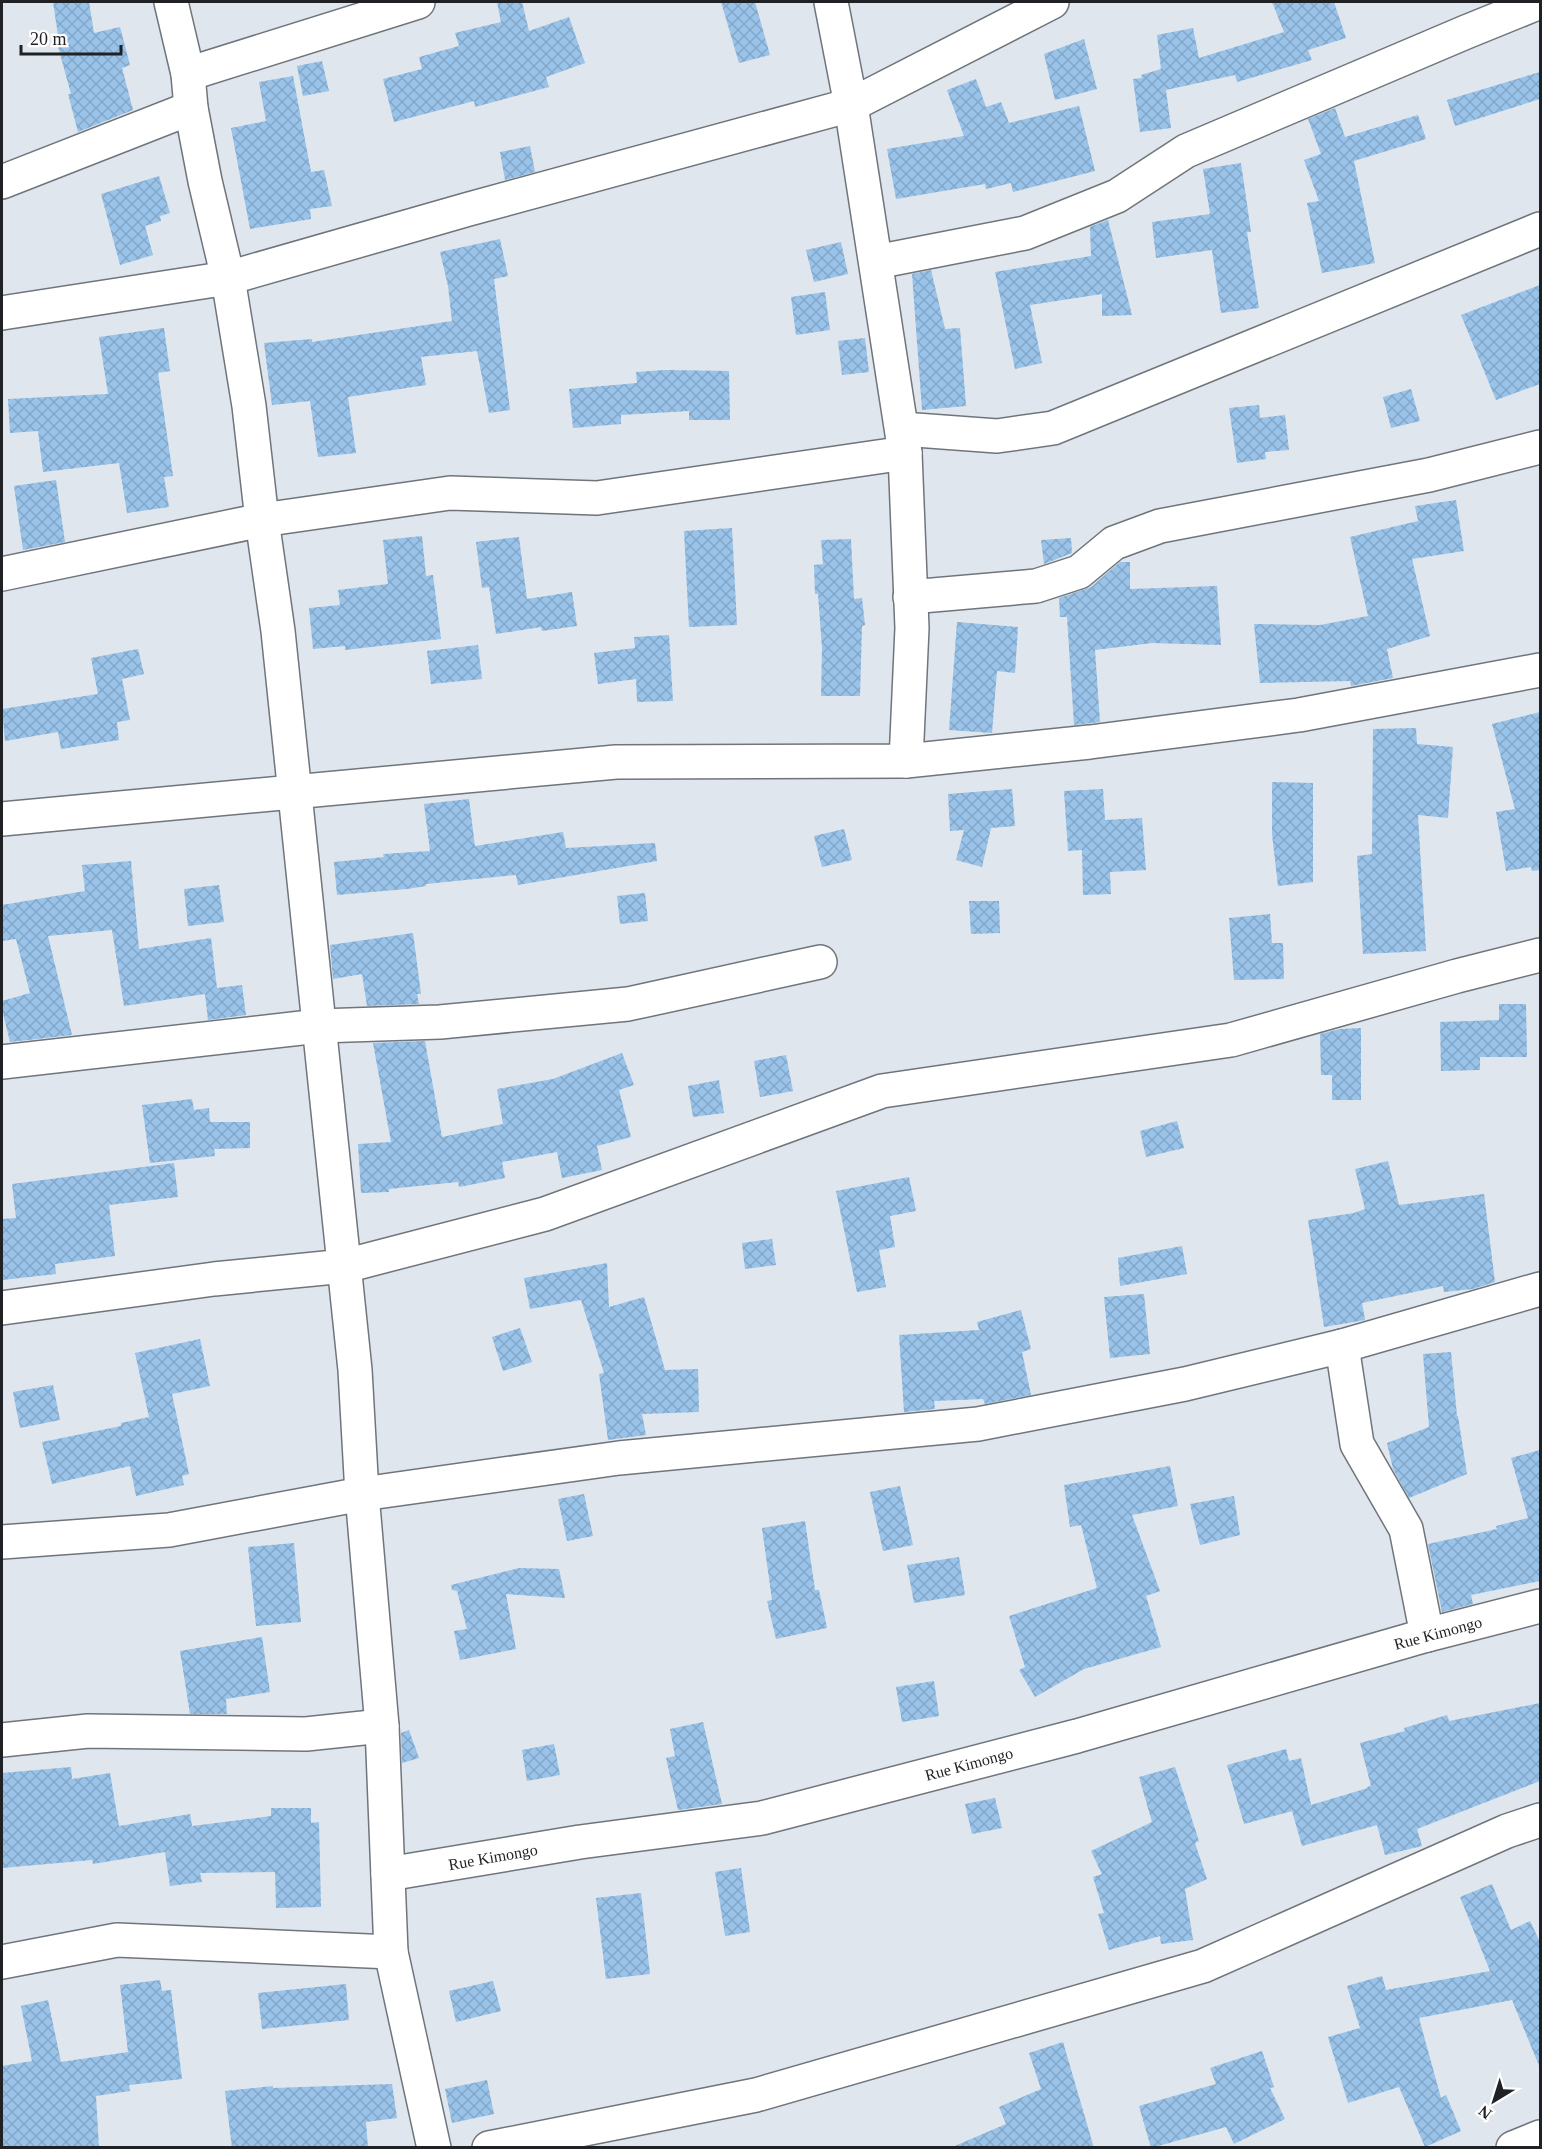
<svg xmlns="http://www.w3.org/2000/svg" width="1542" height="2149" font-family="'Times New Roman',serif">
  <defs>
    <pattern id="building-cross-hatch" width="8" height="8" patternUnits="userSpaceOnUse" patternTransform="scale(1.5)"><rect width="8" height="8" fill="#99c3e9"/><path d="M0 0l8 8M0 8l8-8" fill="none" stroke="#83a7c8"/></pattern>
  </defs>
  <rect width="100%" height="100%" fill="#dfe6ed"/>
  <g fill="url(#building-cross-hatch)">
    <polygon points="53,2 89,2 94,33 120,27 130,65 122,68 133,110 78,132 68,94 71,94 57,43 59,42"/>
    <polygon points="497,2 522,2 529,31 569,17 585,63 546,77 549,87 475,107 474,101 394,122 383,79 422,69 419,57 459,46 455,33 501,22"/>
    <polygon points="721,2 755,2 770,55 739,63"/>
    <polygon points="1272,2 1334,2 1346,38 1308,50 1312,60 1237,82 1235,75 1166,90 1171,128 1140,132 1133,79 1142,78 1141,75 1161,69 1157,35 1193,28 1199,58 1284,32"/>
    <polygon points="1084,39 1097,89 1055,100 1044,54"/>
    <polygon points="322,61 329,91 303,96 297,66"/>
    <polygon points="1540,72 1540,99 1455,126 1447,100"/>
    <polygon points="293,76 311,172 324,170 332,206 310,209 311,219 250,229 231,128 266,121 259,82"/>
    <polygon points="976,79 986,107 1001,102 1009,123 1079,106 1095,171 1013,192 1011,183 986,189 985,184 896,199 887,149 964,136 947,90"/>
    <polygon points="1335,108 1345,137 1418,115 1426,139 1354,161 1375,263 1322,273 1307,203 1319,201 1304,160 1321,154 1308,119"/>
    <polygon points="530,146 535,172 505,180 500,152"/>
    <polygon points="1241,163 1251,232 1247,232 1259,308 1221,313 1212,250 1156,258 1152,222 1210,214 1203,169"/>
    <polygon points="159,176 170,213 160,216 161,221 145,226 153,255 120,265 101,194"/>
    <polygon points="1108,220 1132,315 1102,316 1102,294 1030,305 1042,363 1015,369 995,272 1091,256 1090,227"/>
    <polygon points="500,239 508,276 494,279 510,410 489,413 477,351 421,357 426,385 348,397 356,453 318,457 310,401 272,405 264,343 312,339 312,342 452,321 448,286 440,252"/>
    <polygon points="841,242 848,274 814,282 806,250"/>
    <polygon points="931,270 945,329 960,328 966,406 922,410 912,274"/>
    <polygon points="1540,285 1540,384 1496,400 1461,315"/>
    <polygon points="825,292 830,330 796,335 791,297"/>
    <polygon points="164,328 170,371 158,373 173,476 164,477 169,507 127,513 119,463 43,472 38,431 10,433 8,399 108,394 99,337"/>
    <polygon points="865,338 869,372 842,375 838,341"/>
    <polygon points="665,370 729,371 730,420 689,420 689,411 621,415 621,424 573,428 569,389 637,383 636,372"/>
    <polygon points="1411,389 1420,421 1391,428 1383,397"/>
    <polygon points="1259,405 1260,418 1285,415 1289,450 1265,452 1266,459 1237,463 1229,408"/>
    <polygon points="56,480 65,542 23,550 14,486"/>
    <polygon points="1456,500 1464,551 1412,559 1430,636 1387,649 1393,678 1351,686 1350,681 1260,683 1254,624 1320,625 1368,616 1350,537 1418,521 1415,506"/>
    <polygon points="732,528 737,625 689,627 684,531"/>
    <polygon points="422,536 426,576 433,575 441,639 345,650 345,646 313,649 309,608 340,605 338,590 388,584 383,540"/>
    <polygon points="519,537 527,599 572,592 577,626 542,631 541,627 496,634 489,587 482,588 476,542"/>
    <polygon points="1071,538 1072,553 1044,564 1041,540"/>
    <polygon points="851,539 854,599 862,598 865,625 862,626 860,696 821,696 822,648 818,594 815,594 814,565 823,564 821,540"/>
    <polygon points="1120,562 1130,562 1130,589 1217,586 1221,645 1152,643 1095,650 1100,722 1074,725 1067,617 1060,617 1059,598 1091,587"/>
    <polygon points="957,622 1018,627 1015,673 997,671 992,733 949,730"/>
    <polygon points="669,635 673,701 637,702 636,679 598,684 594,653 635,648 634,637"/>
    <polygon points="478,645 482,679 431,684 427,651"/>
    <polygon points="138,649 144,674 122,679 130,720 117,722 119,740 61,749 58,732 5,741 2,709 98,694 91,658"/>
    <polygon points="1540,712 1540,870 1532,871 1531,867 1506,871 1496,812 1515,809 1492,724"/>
    <polygon points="1416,728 1417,744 1453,747 1448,818 1418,815 1426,951 1363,954 1357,856 1372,854 1373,729"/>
    <polygon points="1272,782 1313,783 1313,882 1278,886 1272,834"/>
    <polygon points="1012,789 1015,826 991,828 982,867 956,860 964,830 950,831 948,794"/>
    <polygon points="1103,789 1105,820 1142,818 1146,870 1110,872 1111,894 1083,895 1082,850 1068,851 1064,791"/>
    <polygon points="469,799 475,846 563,832 566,848 655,843 657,861 518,885 516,875 426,884 426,886 407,889 337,895 334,862 384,857 383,854 430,851 424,804"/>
    <polygon points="844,829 852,860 822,867 814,836"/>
    <polygon points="131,861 139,949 211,938 217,988 242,985 246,1015 208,1020 205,994 124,1006 112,930 48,936 72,1035 10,1042 2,1009 2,1001 30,993 16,939 2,941 2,905 85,891 82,865"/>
    <polygon points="219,885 224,922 188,926 184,889"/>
    <polygon points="645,893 648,921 620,924 617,896"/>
    <polygon points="969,901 999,901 1000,933 971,934"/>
    <polygon points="1270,914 1272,943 1283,943 1284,979 1234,980 1229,918"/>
    <polygon points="413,933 421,994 417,994 419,1004 367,1006 362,974 333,979 330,945"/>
    <polygon points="1499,1004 1526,1004 1527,1057 1480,1057 1480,1070 1441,1071 1440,1022 1499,1020"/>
    <polygon points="1361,1028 1361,1100 1332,1100 1332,1075 1321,1075 1320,1034 1340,1029"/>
    <polygon points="425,1041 442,1137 503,1124 497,1089 553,1079 622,1053 634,1085 619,1090 631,1137 597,1146 602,1170 562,1178 557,1152 502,1162 505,1178 459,1187 458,1182 389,1189 389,1192 361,1193 358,1144 391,1142 373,1043"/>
    <polygon points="786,1055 793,1091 760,1097 754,1061"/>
    <polygon points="719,1080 724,1113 693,1117 688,1086"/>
    <polygon points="192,1099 194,1110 209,1108 210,1122 250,1122 250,1148 214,1149 215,1156 150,1163 142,1105"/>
    <polygon points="1177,1121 1184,1148 1146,1157 1140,1131"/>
    <polygon points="1388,1161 1399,1205 1484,1194 1495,1282 1473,1289 1444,1292 1443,1286 1362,1303 1365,1320 1324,1327 1308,1220 1354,1213 1365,1209 1355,1169"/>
    <polygon points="174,1163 178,1197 109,1205 115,1256 55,1264 56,1274 2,1280 2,1219 16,1218 12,1184"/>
    <polygon points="909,1177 916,1211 890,1216 895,1247 879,1250 886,1287 857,1292 836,1191"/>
    <polygon points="772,1239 776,1265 745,1269 742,1243"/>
    <polygon points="1182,1246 1187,1274 1120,1286 1118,1258"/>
    <polygon points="607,1263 609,1307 644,1297 665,1370 698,1369 699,1412 642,1414 646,1435 608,1440 599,1374 604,1373 581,1300 530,1309 524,1278"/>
    <polygon points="1144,1294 1150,1354 1110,1358 1104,1297"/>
    <polygon points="1021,1310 1031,1349 1022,1352 1031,1395 985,1404 983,1399 934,1401 935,1409 904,1412 899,1335 979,1330 977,1322"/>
    <polygon points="520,1328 532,1362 503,1371 492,1337"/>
    <polygon points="200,1339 210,1386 172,1394 189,1474 182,1476 184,1485 136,1496 130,1466 52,1484 42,1442 121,1426 121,1423 149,1417 135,1353"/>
    <polygon points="1451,1352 1457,1416 1458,1416 1467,1474 1409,1498 1393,1469 1387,1443 1429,1427 1423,1354"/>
    <polygon points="53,1385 60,1420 20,1428 13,1392"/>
    <polygon points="1540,1450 1540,1581 1471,1595 1473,1604 1442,1612 1428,1544 1497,1529 1496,1526 1528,1518 1511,1458"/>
    <polygon points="1170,1466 1178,1506 1132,1515 1160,1591 1146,1596 1161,1647 1084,1669 1035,1697 1019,1670 1025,1667 1009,1616 1097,1588 1081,1525 1070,1527 1064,1485"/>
    <polygon points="900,1486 913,1545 883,1551 870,1492"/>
    <polygon points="584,1494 593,1536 567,1541 558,1499"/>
    <polygon points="1234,1496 1240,1535 1200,1545 1190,1504"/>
    <polygon points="805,1521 815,1590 819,1590 827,1628 776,1639 767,1601 772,1600 762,1528"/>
    <polygon points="294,1543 301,1622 256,1626 248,1547"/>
    <polygon points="959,1557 965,1595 914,1603 907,1565"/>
    <polygon points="519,1568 559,1569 565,1598 506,1594 516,1649 460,1660 454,1631 467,1629 457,1591 452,1590 451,1585"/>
    <polygon points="262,1637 270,1692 226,1699 227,1714 190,1714 180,1651"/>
    <polygon points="934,1681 939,1716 902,1722 896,1687"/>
    <polygon points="1540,1703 1540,1781 1417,1829 1422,1846 1385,1855 1377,1825 1302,1846 1292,1811 1300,1809 1244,1824 1227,1765 1286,1749 1289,1761 1301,1758 1311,1805 1368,1788 1367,1787 1371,1786 1360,1743 1405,1731 1404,1728 1447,1715 1449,1721"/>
    <polygon points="703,1722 722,1804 678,1810 666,1758 675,1756 670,1729"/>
    <polygon points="409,1730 419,1758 402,1763 401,1733"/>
    <polygon points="554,1744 560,1775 527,1781 522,1750"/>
    <polygon points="71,1767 72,1779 110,1773 119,1826 190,1814 192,1826 271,1816 271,1808 311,1808 311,1823 319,1822 321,1907 276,1908 275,1872 200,1873 202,1882 170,1886 165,1852 93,1864 92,1860 2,1868 2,1773"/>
    <polygon points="1175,1767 1199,1841 1195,1843 1207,1879 1185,1889 1193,1940 1161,1944 1160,1936 1109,1950 1098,1914 1104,1913 1093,1877 1102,1874 1091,1851 1152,1822 1139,1777"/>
    <polygon points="995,1798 1002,1828 972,1834 965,1804"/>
    <polygon points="741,1868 750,1932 725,1936 715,1872"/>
    <polygon points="1492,1884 1511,1930 1530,1921 1540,1942 1540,2068 1512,2000 1419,2018 1441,2098 1446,2095 1461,2131 1425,2147 1399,2087 1348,2103 1328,2037 1360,2028 1347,1986 1382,1976 1386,1990 1490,1971 1460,1897"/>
    <polygon points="641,1893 650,1974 606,1979 596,1898"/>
    <polygon points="160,1980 162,1991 171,1990 182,2079 129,2085 130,2091 96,2096 99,2148 2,2148 2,2066 32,2061 21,2006 48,2000 61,2062 128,2052 120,1985"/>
    <polygon points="493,1981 501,2011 456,2022 449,1991"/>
    <polygon points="346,1984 349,2020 262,2029 258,1993"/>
    <polygon points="1063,2042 1094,2148 950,2148 1006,2124 999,2107 1041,2089 1029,2053"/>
    <polygon points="1262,2051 1274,2087 1270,2088 1285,2119 1234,2144 1226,2127 1151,2148 1139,2106 1216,2084 1210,2068"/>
    <polygon points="487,2080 494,2114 452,2123 445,2089"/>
    <polygon points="392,2084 397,2118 366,2122 368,2148 232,2148 225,2091 273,2086 273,2088"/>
  </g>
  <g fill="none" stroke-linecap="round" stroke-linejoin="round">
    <g stroke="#6f757b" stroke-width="36">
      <g id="minor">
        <polyline points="171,2 188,74 191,108 205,181 228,278 249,406 262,520 278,631 355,1370 362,1494 382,1726 391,1952 434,2148"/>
        <polyline points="831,2 851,105 905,453 912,628 906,761"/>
        <polyline points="188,74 418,2"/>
        <polyline points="2,182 191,108"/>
        <polyline points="876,262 1025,233 1117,196 1186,151 1466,32 1540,2"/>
        <polyline points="2,313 228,278 469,209 851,105 1052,2"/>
        <polyline points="902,429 997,436 1053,428 1540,229"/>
        <polyline points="2,574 262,520 450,493 597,498 905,453"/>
        <polyline points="910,597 1036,586 1079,572 1114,543 1160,526 1429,475 1540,447"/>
        <polyline points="2,819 616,762 906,761 1090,742 1299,715 1540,670"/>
        <polyline points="2,1062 319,1026 440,1022 628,1004 820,962"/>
        <polyline points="2,1308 214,1279 345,1266 545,1214 882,1091 1231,1040 1457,976 1540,955"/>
        <polyline points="1342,1346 1357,1444 1406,1529 1427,1635"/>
        <polyline points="2,1542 169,1530 362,1494 619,1458 978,1424 1185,1384 1342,1346 1540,1289"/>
        <polyline points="2,1740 88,1731 306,1734 382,1726"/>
        <polyline points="388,1874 580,1842 762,1818 1077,1736 1427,1635 1540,1606"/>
        <polyline points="2,1962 117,1940 391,1952"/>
        <polyline points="489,2148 756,2095 1203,1966 1507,1831 1540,1820"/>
        <polyline points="1513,2148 1540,2137"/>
      </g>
    </g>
    <use href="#minor" stroke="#fff" stroke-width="33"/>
  </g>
  <g text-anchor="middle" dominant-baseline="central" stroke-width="4.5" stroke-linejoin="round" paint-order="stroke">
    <g font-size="16" fill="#1f2124" stroke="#fff">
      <text transform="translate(1438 1633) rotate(-15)">Rue Kimongo</text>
      <text transform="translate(969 1764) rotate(-15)">Rue Kimongo</text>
      <text transform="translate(493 1857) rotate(-10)">Rue Kimongo</text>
    </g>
  </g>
  <rect width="1542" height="2149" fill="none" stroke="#1f2124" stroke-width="6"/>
  <g transform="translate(1494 2101) rotate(218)" stroke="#ffffff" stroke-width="4.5" paint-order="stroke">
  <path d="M0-4.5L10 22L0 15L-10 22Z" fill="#1f2124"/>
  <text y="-9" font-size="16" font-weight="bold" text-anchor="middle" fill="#1f2124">N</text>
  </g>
  <path d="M21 45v9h100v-9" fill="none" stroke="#1f2124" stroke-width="3"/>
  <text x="30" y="45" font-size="18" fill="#1f2124" stroke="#ffffff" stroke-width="4.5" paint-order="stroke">20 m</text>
</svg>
